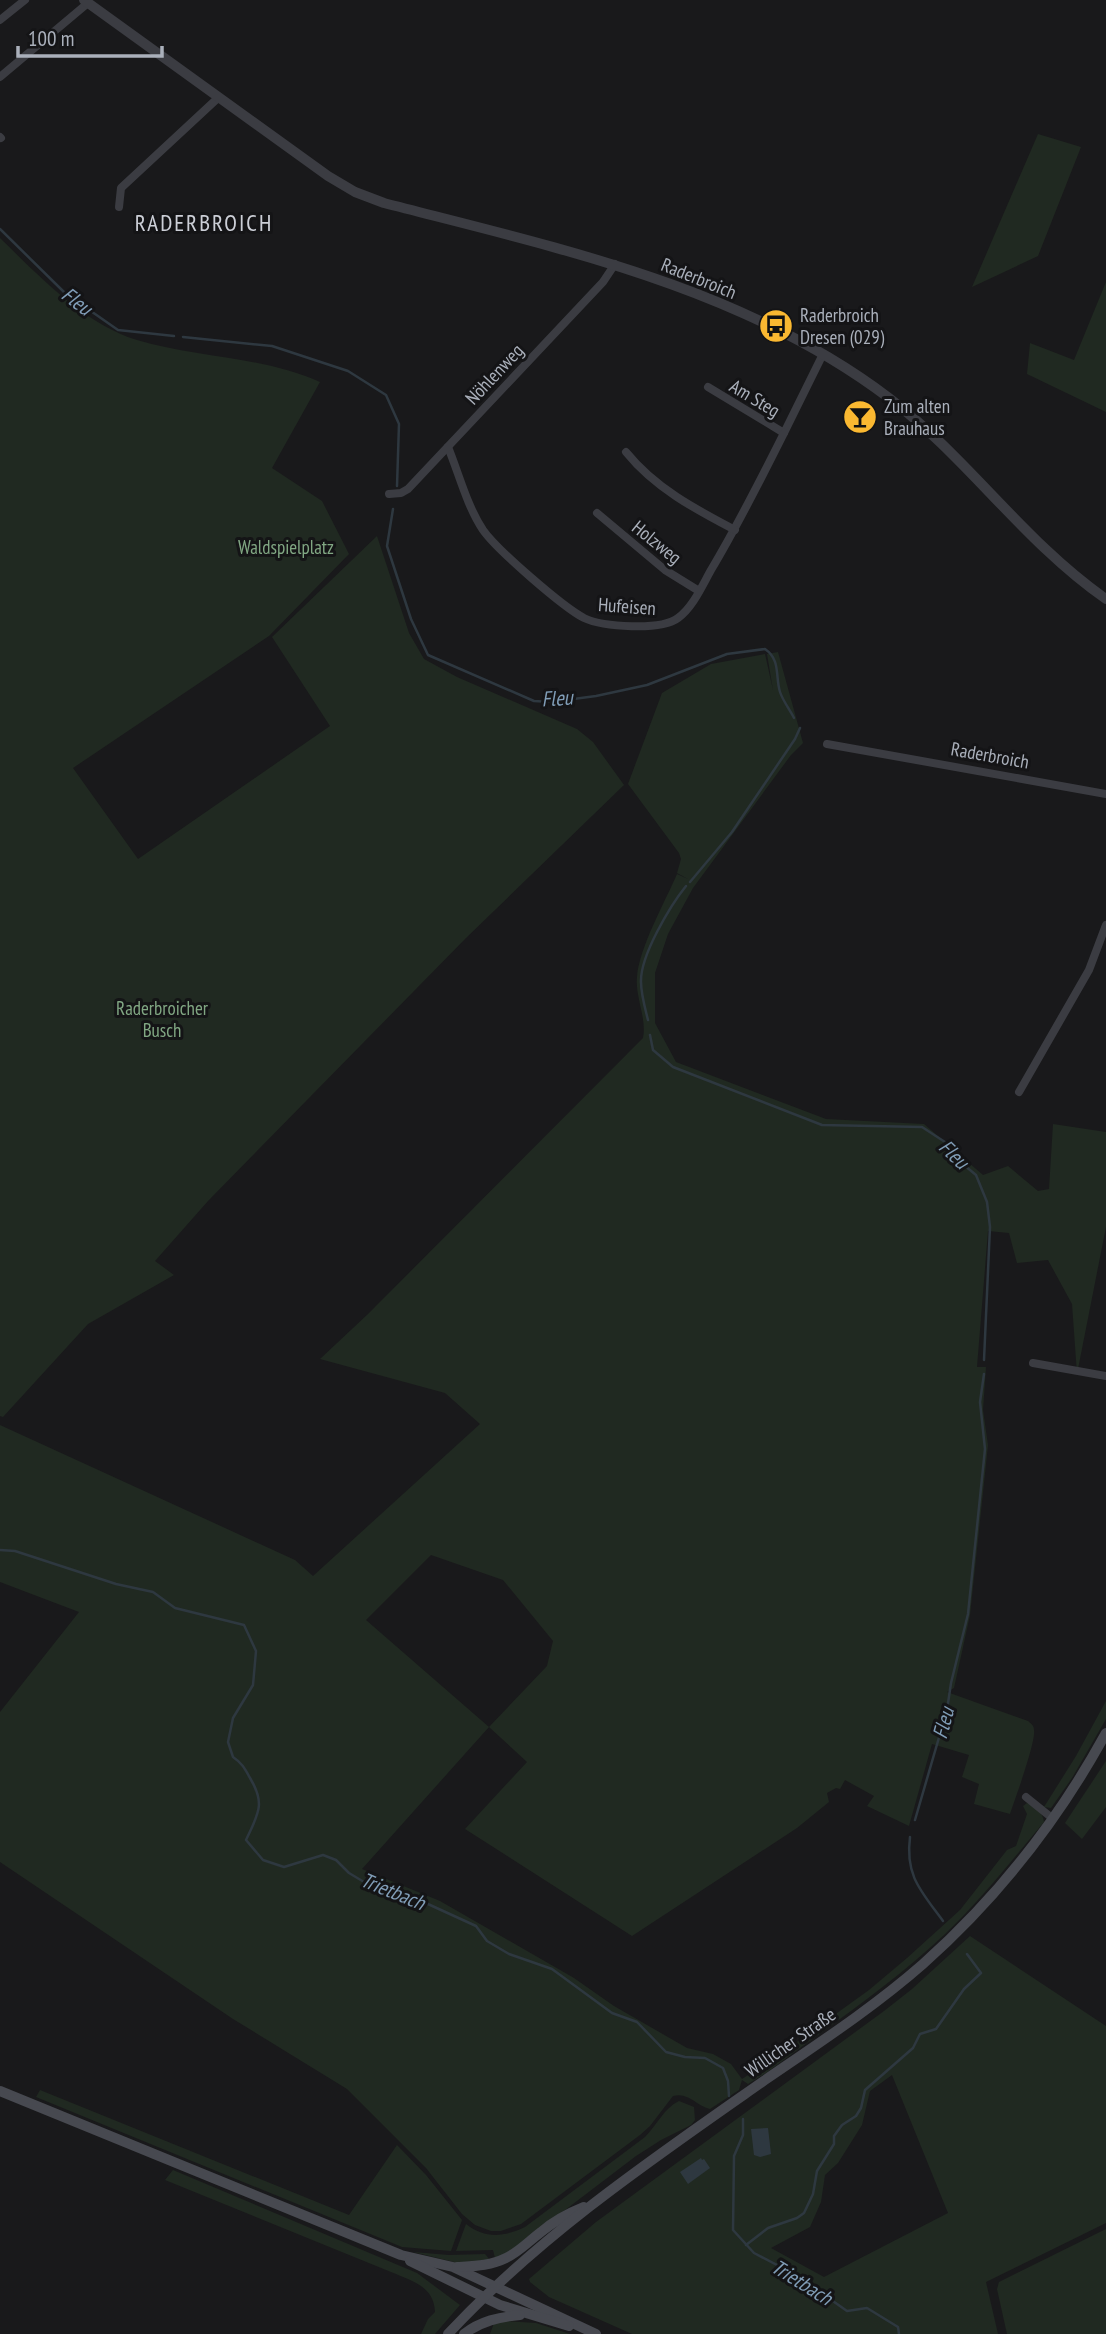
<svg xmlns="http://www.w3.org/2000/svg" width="1106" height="2334" font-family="'PT Sans Narrow',sans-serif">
  <rect width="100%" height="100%" fill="#19191b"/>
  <g fill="#202921" fill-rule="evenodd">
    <polygon points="1038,134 1081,147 1038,256 972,287"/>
    <path d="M0,238C38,275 84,324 137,340C197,358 262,356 320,382L272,468L322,501L349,554L269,636L73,768L138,859L330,726L272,637L377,536L409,633L424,659L457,677L577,729L593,742L624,785L466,938L208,1201L155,1261L174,1275L88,1324L3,1417L0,1416Z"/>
    <polygon points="1106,282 1106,412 1027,374 1030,343 1074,360"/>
    <path d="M778,652L803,743L791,755L693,888L668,934L655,973V1023L676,1062L826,1119L924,1124L983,1175L1008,1166L1038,1191L1049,1189L1053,1124L1106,1132V1227L1077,1374L1072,1304L1048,1260L1017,1263L1009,1233L988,1231L977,1367H986L983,1410L988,1445L970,1615L954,1688L947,1692L1028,1721C1031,1724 1034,1725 1034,1730C1036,1742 1015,1799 1010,1814L974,1804L979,1784L962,1777L969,1755L932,1744L909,1826L867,1806L874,1796L845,1780L840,1789L836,1788L827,1793L829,1802L797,1828L632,1936L465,1829L527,1762L489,1727L362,1869L440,1901L574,1978L614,2006L687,2048L713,2054L731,2064L742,2079L776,2057L869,1990L907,1958L960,1910L1007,1850L1016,1846L1027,1814L1023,1806L1027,1803C1035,1807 1043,1812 1044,1822C1012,1860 981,1900 944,1935C890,1986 826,2028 766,2073L748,2084L742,2080L739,2090L710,2109C695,2105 689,2092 673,2096L650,2126L640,2135L521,2224L501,2231H491L475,2225L462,2214L426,2168L347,2089L233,2019L0,1862V1712L79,1612L0,1582V1425L295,1560L313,1576L480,1424L445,1393L320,1359L368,1314L643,1038C647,1018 635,997 637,977C639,948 665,902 677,874L688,879L677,873L681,859L679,853L628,784L662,693L711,664L765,654L773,690L767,654ZM431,1555L503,1580L553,1641L547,1666L489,1727L366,1620Z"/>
    <polygon points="1106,1701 1106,1719 1072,1778 1051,1808 1044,1807 1076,1756"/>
    <polygon points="1106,1761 1106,1807 1082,1839 1065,1823"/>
    <path d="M970,1936L1106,2026V2223L986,2282L998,2334H632L549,2297L530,2282L529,2279L596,2222L884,2011L912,1989ZM892,2075L948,2213L824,2277L771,2248L810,2227L821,2202L825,2175L838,2163L862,2125L870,2091Z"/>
    <polygon points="40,2090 349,2215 397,2145 426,2175 462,2220 451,2251 402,2247 36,2097"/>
    <path d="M679,2101L694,2107L695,2120L691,2125L661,2140L636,2156L510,2252L495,2258L493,2250L456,2251L466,2224C485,2239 504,2237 525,2227L645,2137C657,2125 664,2108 679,2101Z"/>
    <path d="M173,2170L417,2273L460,2305L435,2334H421L428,2319L435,2312C434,2286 412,2281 391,2272L165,2180Z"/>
    <polygon points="1106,2229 1106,2334 1007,2334 997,2289 999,2282"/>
    <polygon points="413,2252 449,2255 485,2254 490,2260 458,2263"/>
    <polygon points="504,2321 536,2323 570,2334 490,2334 494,2323"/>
  </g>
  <g fill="#2e3840">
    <polygon points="768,2128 771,2154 760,2157 754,2155 751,2129"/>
    <polygon points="701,2158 702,2160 704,2159 710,2168 688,2184 680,2172"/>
  </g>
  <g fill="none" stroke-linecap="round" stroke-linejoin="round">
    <g stroke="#2e3840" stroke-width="2.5">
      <polyline points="0,229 65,293 118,330 174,336"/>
      <polyline points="183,337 272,346 348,371 386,395 399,424 397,486"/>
      <path d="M393,509L387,546L411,619L428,655L534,701L551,702L596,696L647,685L727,654L765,649C781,660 775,676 780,692C783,701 790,710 794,718"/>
      <polyline points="690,882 732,832 795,739 800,728"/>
      <path d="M648,1020C645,1008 641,994 641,982C640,956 670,906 686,886"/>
      <polyline points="650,1035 653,1050 673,1067 822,1125 922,1127 948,1144 958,1160 976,1175 987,1202 990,1227 984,1360"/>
      <path d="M0,1550L15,1551L116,1584L153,1592L175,1608L244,1625L256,1651L253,1685L233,1718L228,1742L233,1757C242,1763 245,1769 250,1778C266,1804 258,1814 246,1840L263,1860L284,1867L323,1855L336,1860L349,1873L364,1882L382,1883L476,1926L487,1941L509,1954L552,1969L612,2013L637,2022L666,2052L685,2057L705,2058L723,2068L728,2081L729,2096"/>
      <polyline points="915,1820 947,1710 951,1683 968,1614 985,1449 980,1402 984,1374"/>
      <path d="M910,1837C905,1876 921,1891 943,1921"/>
      <polyline points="743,2119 743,2135 734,2156 733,2230 754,2253 796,2275 847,2311 867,2308 898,2327 899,2334"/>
      <polyline points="746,2245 768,2228 797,2218 804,2213 813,2194 817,2171 834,2144 834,2136 842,2125 856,2116 861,2108 865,2090 913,2048 920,2034 936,2029 964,1989 981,1973 967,1954"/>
    </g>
    <g stroke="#3b3c42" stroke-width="8">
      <polyline points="0,20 25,0"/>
      <polyline points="0,77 88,3"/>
      <polyline points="0,137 1,138"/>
      <polyline points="119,207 121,188 219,97"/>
      <polyline points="708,387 784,433 823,354"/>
      <path d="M448,447C459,474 467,506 483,530C497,550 563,607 584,618C603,627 661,631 678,618C693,607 702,586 711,570C738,525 761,479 784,433"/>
      <path d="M626,452C655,488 695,509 735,530"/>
      <polyline points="389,494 401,493 408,489 603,282 615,264"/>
      <polyline points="597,513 665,570 699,591"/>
      <polyline points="827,744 1106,794"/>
      <polyline points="1019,1092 1089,970 1106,925"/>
      <polyline points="1033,1363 1106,1376"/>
      <polyline points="1026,1797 1052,1818"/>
    </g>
    <path stroke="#3b3c42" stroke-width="10" d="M84,0L328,176L355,192L384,203C558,248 743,287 889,398C968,458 1024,542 1106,599"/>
    <g stroke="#474950" stroke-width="10">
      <polyline points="0,2091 401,2255 453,2267 596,2334"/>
      <polyline points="410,2261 500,2305 569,2326"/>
      <path d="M457,2267C473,2266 490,2266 506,2258C519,2252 529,2241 541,2232C554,2221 569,2213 584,2207"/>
      <path d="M448,2334C540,2235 655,2157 765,2080C819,2043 874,2007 923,1964C996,1899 1059,1819 1106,1733"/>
      <path d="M464,2334C481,2321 499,2317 520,2315"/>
    </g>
  </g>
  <defs>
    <g id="bus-disc" transform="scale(1.75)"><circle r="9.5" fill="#fab831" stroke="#141416"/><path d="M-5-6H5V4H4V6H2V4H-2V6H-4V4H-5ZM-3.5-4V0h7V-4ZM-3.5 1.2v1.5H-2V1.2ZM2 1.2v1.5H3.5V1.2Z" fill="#111"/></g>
    <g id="bar-disc" transform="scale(1.75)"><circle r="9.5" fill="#fab831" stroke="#141416"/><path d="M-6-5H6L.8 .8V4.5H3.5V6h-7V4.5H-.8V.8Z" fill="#111"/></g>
  </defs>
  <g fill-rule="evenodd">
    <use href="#bus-disc" x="776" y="326"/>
    <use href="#bar-disc" x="860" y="417"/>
  </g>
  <g text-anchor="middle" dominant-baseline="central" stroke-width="6" stroke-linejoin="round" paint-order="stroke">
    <g font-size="19" fill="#aab0bb" stroke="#141416">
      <text transform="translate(699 278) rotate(22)">Raderbroich</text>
      <text transform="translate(494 374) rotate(-47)">Nöhlenweg</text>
      <text transform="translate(755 398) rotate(31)">Am Steg</text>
      <text transform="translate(657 542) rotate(39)">Holzweg</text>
      <text transform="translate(627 606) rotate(4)">Hufeisen</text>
      <text transform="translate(990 755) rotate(10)">Raderbroich</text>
      <text transform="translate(790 2042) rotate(-35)">Willicher Straße</text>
    </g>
    <g font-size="19" fill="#aab0bb" stroke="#141416" text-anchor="start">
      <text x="800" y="315">Raderbroich<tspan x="800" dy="22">Dresen (029)</tspan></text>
      <text x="884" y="406">Zum alten<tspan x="884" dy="22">Brauhaus</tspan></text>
    </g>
    <g font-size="19" fill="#81a783" stroke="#141416">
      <text x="286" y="547">Waldspielplatz</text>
      <text x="162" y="1008">Raderbroicher<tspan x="162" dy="22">Busch</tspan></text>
    </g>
    <g font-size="21" font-style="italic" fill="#809db7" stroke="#141416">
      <text transform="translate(77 301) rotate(37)">Fleu</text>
      <text transform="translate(557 698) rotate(-4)">Fleu</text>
      <text transform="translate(954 1154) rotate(44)">Fleu</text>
      <text transform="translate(943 1723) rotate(-75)">Fleu</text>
      <text transform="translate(393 1891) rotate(22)">Trietbach</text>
      <text transform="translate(802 2282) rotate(32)">Trietbach</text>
    </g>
    <g font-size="23" letter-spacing="2" fill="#cccfd7" stroke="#141416">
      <text x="204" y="222">RADERBROICH</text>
    </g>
  </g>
  <path d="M18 46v10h144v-10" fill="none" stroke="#aab0bb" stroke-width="3.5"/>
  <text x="28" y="46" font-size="21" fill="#aab0bb" stroke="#141416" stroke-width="5" paint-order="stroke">100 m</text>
</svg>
